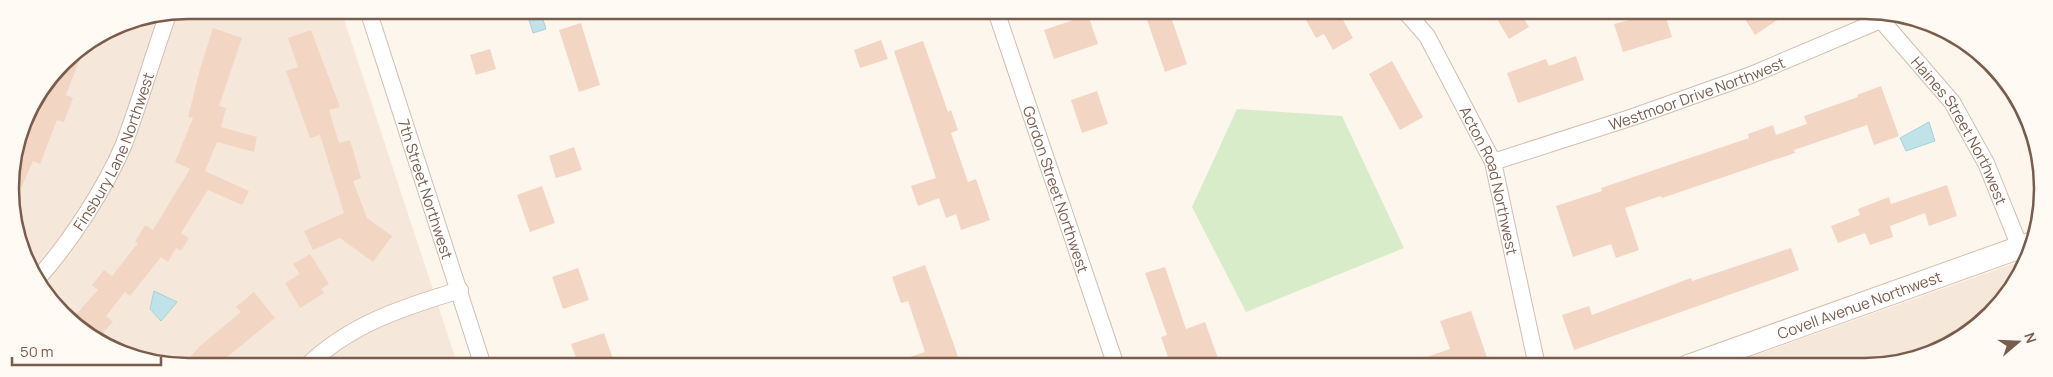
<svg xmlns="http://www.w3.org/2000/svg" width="2053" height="377" font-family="Manrope,sans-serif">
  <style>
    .residential { fill: #f5e8da }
    .green { fill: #d8ecc9 }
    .water { fill: #bfe3e8; stroke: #a5d3da }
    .building { fill: #f3d5c3 }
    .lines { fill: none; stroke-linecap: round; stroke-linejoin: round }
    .street-casing { stroke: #d1beb0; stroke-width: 18 }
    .secondary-casing { stroke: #d6c0b0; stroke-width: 24 }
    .street { stroke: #fff; stroke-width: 16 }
    .secondary { stroke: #fff; stroke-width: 22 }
    .labels { text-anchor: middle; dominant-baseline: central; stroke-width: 5; stroke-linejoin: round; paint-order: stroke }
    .street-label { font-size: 15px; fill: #7a5c4d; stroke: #fffaf3 }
    .rim { fill: none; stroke: #7a5c4d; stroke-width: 2.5 }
  </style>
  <rect width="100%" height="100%" fill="#fdf6ec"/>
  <path class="residential" d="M189 10H341L458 366H165L100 343 54 306 19 246 10 177 24 120 62 62 120 23Z
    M2027 259 2024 268 1991 315 1933 353 1876 367 1725 366Z"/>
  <path class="green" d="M1237 109 1342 116 1404 248 1246 312 1192 207Z"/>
  <path class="water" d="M526 10H540L546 29 533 33Z
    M1929 122 1935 141 1906 151 1900 138Z
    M154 291 177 302 161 321 150 309Z"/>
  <path class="building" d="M1144 11H1169L1187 64 1165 72Z
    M1301 11H1338L1353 38 1333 50 1324 34 1316 38Z
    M1492 11H1519L1529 27 1509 39Z
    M1626 11H1643L1644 15 1664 11 1672 37 1623 52 1614 24 1629 20Z
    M1740 11H1791L1755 35Z
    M1088 15 1098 44 1054 59 1044 30Z
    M581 23 600 85 579 92 559 30Z
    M213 28 242 38 219 106 226 108 221 127 257 137 254 152 217 142 205 171 249 191 242 205 208 190 181 233 189 238 181 251 176 248 168 262 161 257 130 296 125 292 106 316 113 322 96 340 71 320 98 290 92 285 104 270 112 276 138 243 135 242 145 225 153 230 190 169 175 162 193 118 188 117 200 69Z
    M311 30 340 107 329 110 339 143 350 140 361 178 353 181 367 218 392 236 373 262 340 238 313 250 304 231 344 213 320 135 310 138 286 71 298 67 288 38Z
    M881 40 888 59 860 68 854 50Z
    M923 41 948 112 951 110 958 130 951 133 968 182 976 179 990 220 961 230 956 214 946 218 939 198 918 206 911 186 936 178 894 51Z
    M84 48 66 95 73 98 64 122 57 120 40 164 33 161 14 205 10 177 22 126 29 129 43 91 62 62Z
    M490 49 496 69 476 75 470 55Z
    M1576 56 1584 80 1518 103 1507 73 1546 59 1549 66Z
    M1392 61 1423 117 1400 130 1369 74Z
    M1881 86 1899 136 1874 145 1867 125 1794 150 1795 153 1759 165 1662 198 1661 196 1625 208 1639 250 1616 258 1611 244 1573 257 1556 206 1602 191 1601 188 1749 138 1748 134 1773 125 1776 135 1807 124 1804 116 1858 97 1857 95Z
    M1097 91 1108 124 1082 133 1071 100Z
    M574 147 582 170 556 178 549 156Z
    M1947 185 1957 216 1929 226 1925 213 1890 226 1893 237 1870 245 1865 233 1838 243 1831 226 1860 215 1858 209 1889 197 1891 204Z
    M542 186 555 223 530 232 517 195Z
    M1791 248 1799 270 1574 350 1562 315 1589 306 1592 315 1691 278 1692 281Z
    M310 254 329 284 321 289 324 293 300 308 285 283 300 274 293 264Z
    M925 265 953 342 961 366H891V363L925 352 908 301 901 303 892 277Z
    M1165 267 1186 329 1205 322 1218 358 1195 366H1171L1161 337 1167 335 1145 273Z
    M578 268 589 300 563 309 552 277Z
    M254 292 275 318 216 366H182L200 346 241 312 236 307Z
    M1471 311 1490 366H1407L1406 364 1450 349 1440 321Z
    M604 333 614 362 603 366H579L571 344Z"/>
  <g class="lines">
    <g class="street-casing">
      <g id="street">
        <path id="s1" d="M368 10 483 366"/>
        <path id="s2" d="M996 11 1116 366"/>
        <path id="s3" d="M1405 11 1427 36 1493 162 1537 366"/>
        <path id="s4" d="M1875 13 1952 102 1986 163 2026 262"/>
        <path id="s5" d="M1493 162 1633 117 1751 75 1895 14"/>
        <path id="s6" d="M38 278C69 244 106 187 124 144 140 101 153 57 168 14"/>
        <path d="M307 366C350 324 404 307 460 290"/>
      </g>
    </g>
    <g class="secondary-casing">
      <g id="secondary">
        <path id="s7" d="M1688 366 2032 243"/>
      </g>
    </g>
    <use href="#street" class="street"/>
    <use href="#secondary" class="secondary"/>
  </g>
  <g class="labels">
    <g class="street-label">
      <text stroke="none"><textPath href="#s5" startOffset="215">Westmoor Drive Northwest</textPath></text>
      <text stroke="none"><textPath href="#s4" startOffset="146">Haines Street Northwest</textPath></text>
      <text stroke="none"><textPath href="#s6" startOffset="149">Finsbury Lane Northwest</textPath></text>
      <text stroke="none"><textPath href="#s3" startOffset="192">Acton Road Northwest</textPath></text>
      <text stroke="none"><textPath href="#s1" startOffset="188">7th Street Northwest</textPath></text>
      <text stroke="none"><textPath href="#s2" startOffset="188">Gordon Street Northwest</textPath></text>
      <text stroke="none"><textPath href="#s7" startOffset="182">Covell Avenue Northwest</textPath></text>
    </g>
  </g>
  <path d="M0 0H2053V377H0ZM188 19H1865A169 169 0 0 1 2034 188V189A169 169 0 0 1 1865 358H188A169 169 0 0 1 19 189V188A169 169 0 0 1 188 19Z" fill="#fffaf3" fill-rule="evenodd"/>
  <path class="rim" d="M188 19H1865A169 169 0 0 1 2034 188V189A169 169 0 0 1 1865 358H188A169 169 0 0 1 19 189V188A169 169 0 0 1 188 19Z"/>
  <g transform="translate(2018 342) rotate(71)" stroke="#fffaf3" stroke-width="4" paint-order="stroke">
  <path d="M0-4L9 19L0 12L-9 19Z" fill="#7a5c4d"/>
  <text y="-8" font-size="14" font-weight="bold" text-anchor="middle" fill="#7a5c4d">N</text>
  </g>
  <path d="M12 357v8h149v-8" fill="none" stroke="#7a5c4d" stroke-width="2.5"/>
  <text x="20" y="357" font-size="15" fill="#7a5c4d" stroke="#fffaf3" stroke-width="4" paint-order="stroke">50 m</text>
</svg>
